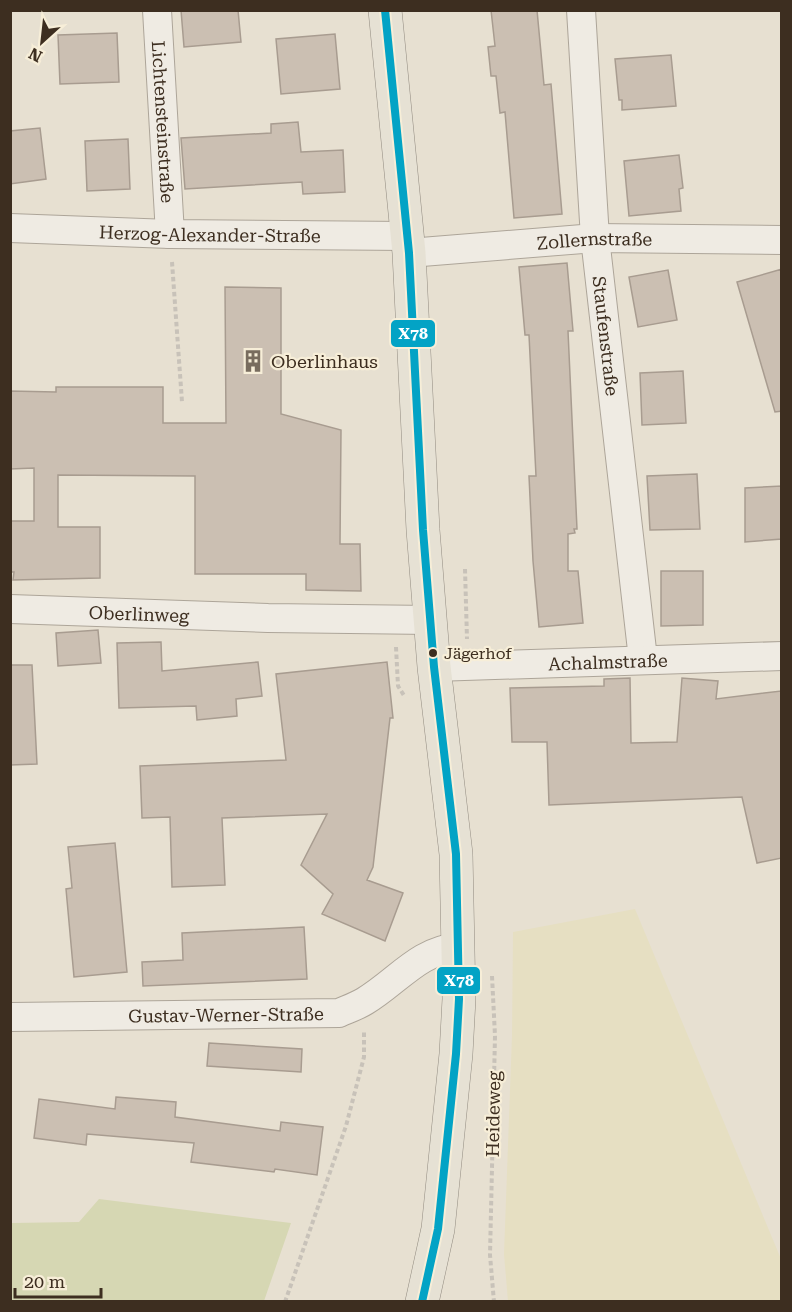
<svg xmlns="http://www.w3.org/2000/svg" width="792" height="1312" font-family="'Roboto Serif',serif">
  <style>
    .farmland { fill: #e6dfc2 }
    .green { fill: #d6d7b3 }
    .building { fill: #cbbfb2; stroke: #a89c90; stroke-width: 1.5 }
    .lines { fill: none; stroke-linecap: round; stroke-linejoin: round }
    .minor-casing { stroke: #ada599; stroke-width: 30 }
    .major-casing { stroke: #928b80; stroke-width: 34 }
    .path { stroke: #c8c2b9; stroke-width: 4; stroke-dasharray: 4.5 3; stroke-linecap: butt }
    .minor { stroke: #efebe3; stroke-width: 28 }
    .major { stroke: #e6e1d4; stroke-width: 33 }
    .bus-1-casing { stroke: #f7eed8; stroke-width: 12 }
    .bus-1 { stroke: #03a3c5; stroke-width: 8 }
    .bus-dot { fill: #3d2e20; stroke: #f7eed8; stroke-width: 2 }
    .labels { text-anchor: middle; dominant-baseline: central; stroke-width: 4.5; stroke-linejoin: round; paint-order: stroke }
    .bus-label { font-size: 16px; fill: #3d2e20; stroke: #f7eed8; text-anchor: start }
    .street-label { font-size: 18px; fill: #3d2e20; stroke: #f7eed8 }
    .poi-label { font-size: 18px; fill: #3d2e20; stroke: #f7eed8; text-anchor: start }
    .line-badge { stroke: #f7eed8; stroke-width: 2 }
    .badge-label { font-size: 16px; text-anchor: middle; font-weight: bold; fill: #fff }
  </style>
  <rect width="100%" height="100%" fill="#e7e0d1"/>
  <path class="farmland" d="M635 909 781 1259V1301H508L504 1254 512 1036 513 932Z"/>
  <path class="green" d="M99 1199 291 1223 264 1301H11V1223L79 1222Z"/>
  <path class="building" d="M181 10H238L241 42 184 47Z
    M491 10H537L544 85 551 84 562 214 514 218 505 112 500 113 496 76H491L488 47 495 46Z
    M117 33 119 82 60 84 58 35Z
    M335 34 340 89 281 94 276 39Z
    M671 55 676 106 622 110V100H619L615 59Z
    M298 122 301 152 343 150 345 192 303 194 302 182 185 189 181 138 271 133V124Z
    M40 128 46 179 10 184V131Z
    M128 139 130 189 87 191 85 141Z
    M679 155 683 188 679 189 681 211 629 216 624 161Z
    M567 263 573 331H568L577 529H574L575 533 568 534V571H578L583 623 539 627 533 561 529 476H536L529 335H525L519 267Z
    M782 269V411L775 412 737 282Z
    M668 270 677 320 638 327 629 277Z
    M225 287 281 288V414L341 430 340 544H360L361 591 306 590V574H195V476L58 475V527H100V578L13 580 14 572H10V521H34V468L10 469V391L56 392V387H163V423H226Z
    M683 371 686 423 642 425 640 373Z
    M697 474 700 529 650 530 647 476Z
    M782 486V539L745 542V488Z
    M661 571H703V625L661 626Z
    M98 630 101 663 58 666 56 633Z
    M161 642 162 671 258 662 262 696 236 699 237 716 197 720 196 706 119 708 117 643Z
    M387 662 393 718H390L373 867 367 880 403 893 385 941 322 914 333 894 301 865 327 814 222 818 225 885 172 887 170 817 142 818 140 766 286 760 276 674Z
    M10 665H32L37 764 10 765Z
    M630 678 631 743 677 742 682 678 718 681 716 699 781 691 782 858 757 863 742 797 549 805 547 742H512L510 688 604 686V679Z
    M115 843 127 972 74 977 66 889 72 888 68 847Z
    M304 927 307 979 143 986 142 962 183 960 182 933Z
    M209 1043 302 1049 301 1072 207 1066Z
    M116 1097 176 1102 175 1117 280 1131 281 1122 323 1127 317 1175 275 1169 274 1172 191 1162 194 1143 87 1134 86 1145 34 1138 39 1099 115 1109Z"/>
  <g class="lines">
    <g class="minor-casing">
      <g id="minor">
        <path id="s1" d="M157 10 170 234"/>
        <path id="s2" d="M581 10 595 238 643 659"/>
        <path id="s3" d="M10 228 170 234 407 236"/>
        <path id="s4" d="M409 253 595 238 782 240"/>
        <path id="s5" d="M10 609 268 618 431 620"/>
        <path id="s6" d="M434 667 782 656"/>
        <path id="s7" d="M10 1017 339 1013C348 1009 357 1006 365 1001 398 981 418 951 458 947"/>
      </g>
    </g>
    <g class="major-casing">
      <path id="major" d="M385 10 409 253 423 530 434 667 456 854 459 999 456 1054 438 1229 422 1302"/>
    </g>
    <path class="path" d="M172 262 182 402
      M465 569 467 639
      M396 647 398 686 405 697
      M492 976 495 1036 490 1255 494 1302
      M285 1302 346 1126 364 1057V1032"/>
    <use href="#minor" class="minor"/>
    <use href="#major" class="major"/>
    <g class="bus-1-casing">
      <path id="bus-1" d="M385 10 409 253 423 530 434 667 456 854 459 999 456 1054 438 1229 422 1302"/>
    </g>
    <use href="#bus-1" class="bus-1"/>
  </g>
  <defs>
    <g id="building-bare" transform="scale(1.8)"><path d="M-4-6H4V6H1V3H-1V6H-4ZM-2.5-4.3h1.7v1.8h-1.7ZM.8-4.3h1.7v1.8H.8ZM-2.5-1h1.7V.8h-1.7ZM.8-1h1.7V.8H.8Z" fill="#786c5e" stroke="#f7eed8" stroke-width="2.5" paint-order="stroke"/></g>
  </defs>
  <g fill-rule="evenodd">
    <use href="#building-bare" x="253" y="361"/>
  </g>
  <circle class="bus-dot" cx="433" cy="653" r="5"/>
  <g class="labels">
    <g class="bus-label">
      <text x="444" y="653">Jägerhof</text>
    </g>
    <g class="street-label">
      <text stroke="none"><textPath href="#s1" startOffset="112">Lichtensteinstraße</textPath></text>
      <text stroke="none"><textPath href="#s3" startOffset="200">Herzog-Alexander-Straße</textPath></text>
      <text stroke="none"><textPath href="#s4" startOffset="186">Zollernstraße</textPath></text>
      <text stroke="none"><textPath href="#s2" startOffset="327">Staufenstraße</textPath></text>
      <text stroke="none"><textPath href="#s5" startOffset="129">Oberlinweg</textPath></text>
      <text stroke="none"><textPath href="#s6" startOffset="174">Achalmstraße</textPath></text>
      <text stroke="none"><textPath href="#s7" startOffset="216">Gustav-Werner-Straße</textPath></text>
      <text transform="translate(493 1114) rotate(-89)">Heideweg</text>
    </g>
    <g class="poi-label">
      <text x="271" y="361">Oberlinhaus</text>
    </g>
  </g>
  <g class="line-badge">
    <rect x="390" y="319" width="46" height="29" rx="6" fill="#03a3c5"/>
    <rect x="436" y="966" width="45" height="29" rx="6" fill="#03a3c5"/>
  </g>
  <g class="badge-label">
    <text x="413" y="339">X78</text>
    <text x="459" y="986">X78</text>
  </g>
  <rect width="792" height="1312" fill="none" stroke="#3d2e20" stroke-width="24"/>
  <g transform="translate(42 42) rotate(207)" stroke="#f7eed8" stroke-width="4.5" paint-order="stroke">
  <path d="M0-4.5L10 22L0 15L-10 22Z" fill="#3d2e20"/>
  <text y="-9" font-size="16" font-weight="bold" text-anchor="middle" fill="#3d2e20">N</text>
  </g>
  <path d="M15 1288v9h86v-9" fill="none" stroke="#3d2e20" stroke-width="3"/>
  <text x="24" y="1288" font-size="18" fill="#3d2e20" stroke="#f7eed8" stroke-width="4.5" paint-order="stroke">20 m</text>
</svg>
